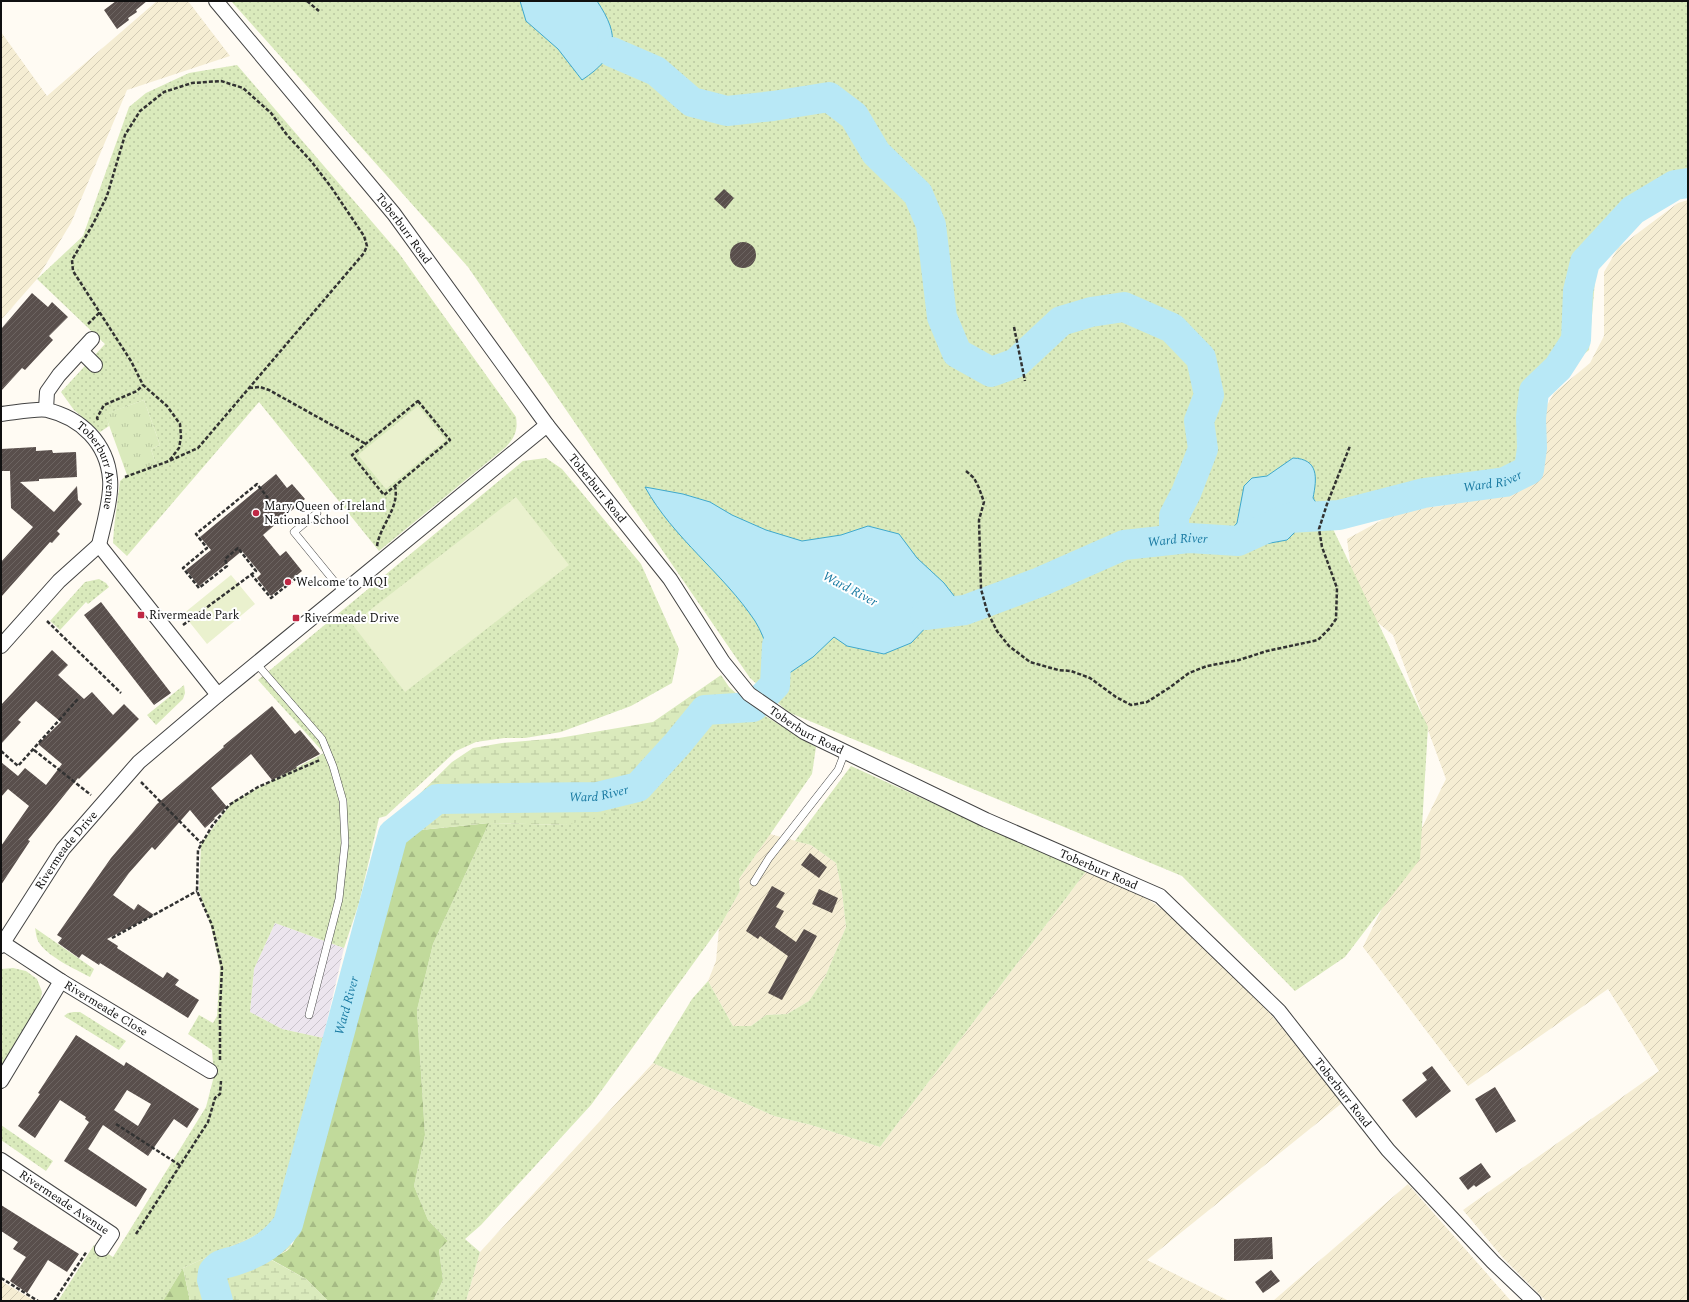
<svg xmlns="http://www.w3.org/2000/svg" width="1689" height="1302" font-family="Spectral,serif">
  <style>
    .industrial { fill: url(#industrial-furrows) }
    .farmland { fill: url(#farmland-furrows) }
    .grass { fill: url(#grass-dots) }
    .forest { fill: url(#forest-firs) }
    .wetland { fill: url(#wetland-marsh) }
    .park { fill: url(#park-tufts) }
    .pitch { fill: #eaf1ce }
    .water { fill: #b8e8f6; stroke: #3fa8cc }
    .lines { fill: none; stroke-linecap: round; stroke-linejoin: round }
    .river { stroke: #b8e8f6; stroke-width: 30 }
    .building { fill: url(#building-hatch); fill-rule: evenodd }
    .lane-casing { stroke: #434343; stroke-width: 8 }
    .street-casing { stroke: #434343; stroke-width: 16 }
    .path { stroke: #323232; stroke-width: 2.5; stroke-dasharray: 4 2; stroke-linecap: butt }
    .lane { stroke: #fff; stroke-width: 7 }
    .street { stroke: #fff; stroke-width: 14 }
    .poi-dot { fill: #c02845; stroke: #fff; stroke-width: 1.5 }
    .labels { text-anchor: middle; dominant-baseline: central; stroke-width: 4; stroke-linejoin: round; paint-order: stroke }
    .street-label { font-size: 12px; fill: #101010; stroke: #fff }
    .poi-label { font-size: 12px; fill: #101010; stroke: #fff; text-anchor: start }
    .water-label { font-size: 13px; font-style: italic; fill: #197aa2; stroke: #fff }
  </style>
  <defs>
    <pattern id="industrial-furrows" width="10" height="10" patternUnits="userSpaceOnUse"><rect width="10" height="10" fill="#ece5ee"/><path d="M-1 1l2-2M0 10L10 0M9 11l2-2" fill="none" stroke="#c9c3cb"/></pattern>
    <pattern id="farmland-furrows" width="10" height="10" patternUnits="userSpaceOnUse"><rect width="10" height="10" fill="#f5edd3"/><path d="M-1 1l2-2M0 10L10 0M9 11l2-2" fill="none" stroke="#d1cab4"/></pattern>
    <pattern id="grass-dots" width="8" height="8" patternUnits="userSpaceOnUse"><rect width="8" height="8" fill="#daeabc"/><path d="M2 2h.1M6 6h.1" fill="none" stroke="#bac8a1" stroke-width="1.8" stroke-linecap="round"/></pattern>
    <pattern id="forest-firs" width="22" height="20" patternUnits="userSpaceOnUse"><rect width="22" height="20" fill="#c1da9b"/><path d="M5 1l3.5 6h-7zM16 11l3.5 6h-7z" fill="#a5ba84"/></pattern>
    <pattern id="wetland-marsh" width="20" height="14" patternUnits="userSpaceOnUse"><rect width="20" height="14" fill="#daeabc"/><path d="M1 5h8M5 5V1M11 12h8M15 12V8" fill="none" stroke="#bac8a1"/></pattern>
    <pattern id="park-tufts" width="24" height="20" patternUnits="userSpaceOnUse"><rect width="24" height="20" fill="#daeabc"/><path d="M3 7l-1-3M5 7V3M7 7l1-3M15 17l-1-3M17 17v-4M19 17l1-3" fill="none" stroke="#bac8a1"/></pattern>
    <pattern id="building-hatch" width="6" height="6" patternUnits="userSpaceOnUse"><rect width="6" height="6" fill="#594f4c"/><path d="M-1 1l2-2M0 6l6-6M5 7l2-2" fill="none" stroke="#6c6461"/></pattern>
  </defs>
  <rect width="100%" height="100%" fill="#fffbf3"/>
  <path class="industrial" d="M275 923 344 948 323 1038 282 1029 250 1012 254 969Z"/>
  <path class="farmland" d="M157 1H188L230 56 127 90 71 223 37 279 1 320V32L47 96Z
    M1688 200V1301H1546L1503 1258 1463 1210 1659 1071 1608 989 1468 1086 1363 947 1446 779 1393 635 1366 613 1352 578 1347 539 1402 509 1441 506 1528 484 1544 469 1546 407 1554 393 1590 363 1604 336V272L1618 248 1678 203Z
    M770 834 811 845 836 863 842 892 846 927 825 977 809 1001 787 1014 766 1015 751 1026H733L708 981 716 961 719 928 740 891 739 879Z
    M1087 870 1130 887 1168 913 1252 993 1279 1024 1342 1103 1147 1260 1229 1301H466L480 1252 653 1063 774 1116 811 1125 880 1147Z
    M1408 1184 1511 1301H1273Z
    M1 1281 35 1301H1Z"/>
  <path class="grass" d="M231 1H1688V181L1657 189 1597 257 1589 350 1530 398 1525 462 1333 529 1428 727 1420 859 1345 957 1295 991 1182 876 788 712 750 678 468 267Z
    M237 65 398 252 516 417C518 430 515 437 506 447L379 551 259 402 127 556 113 543 114 528 120 481 127 475 156 465 151 449 160 445 144 400 106 414 109 426 100 432 74 410 61 392 105 344 37 279 83 236 129 107 146 93 189 73Z
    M546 458 562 469 641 564 679 649 672 683 631 706 561 732 525 738H504L476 742 456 751 386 816 379 818 359 903 344 948 275 923 254 969 250 1012 282 1029 323 1038 274 1227 183 1268 163 1301H58L94 1245 113 1257 206 1107 214 1076 212 1050 188 1034 199 1015 213 1023 217 1016 220 967 212 930 199 891 201 844 232 802 324 753 258 680 523 461Z
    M99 579 106 583 109 587 88 604 86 602 60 630 50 621 85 582Z
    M184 685 185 693 183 699 156 725 147 715Z
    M754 709 816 747 812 774 739 879 740 891 719 928 591 1105 481 1225 465 1239 480 1252 466 1301H433L443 1280 439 1250 448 1241 428 1220 414 1186 425 1135 417 1010 433 944 489 823 566 825 708 713Z
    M851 766 970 820 1087 870 880 1147 811 1125 774 1116 653 1063 692 999 708 981 733 1026H751L766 1015 787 1014 809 1001 825 977 846 927 842 892 836 863 811 845 795 841Z
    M35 928 94 969 90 977C75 969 46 956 38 941 36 937 36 932 35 928Z
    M13 968 26 971 37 979 42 992 39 1007 1 1067V969Z
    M74 1012H80L126 1041 119 1050 64 1016 68 1013Z
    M1 1125 53 1161 46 1171 1 1140Z"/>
  <path class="forest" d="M489 823 433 944 417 1010 425 1135 414 1186 428 1220 448 1241 439 1250 443 1280 433 1301H328L306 1279 267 1257C276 1255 287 1254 292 1245 300 1233 300 1204 302 1189L395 842 401 832Z
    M183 1268 190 1301H163Z"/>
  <path class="wetland" d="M721 675 729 687 754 709 708 713 697 723 628 809 566 825 489 823 401 832 393 820 452 762 473 748 502 743 559 738 653 722Z
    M274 1227 292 1246 281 1254 268 1258 306 1279 328 1301H190L183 1268Z"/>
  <path class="park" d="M144 400 160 445 151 449 156 465 127 475 105 414Z"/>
  <path class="pitch" d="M418 406 446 440 386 489 358 455Z
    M516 497 569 565 405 692 352 624Z
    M231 575 255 604 207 644 183 614Z"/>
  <path class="water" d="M520 1H597C621 37 618 56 582 80L558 49 526 21Z
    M1293 458C1319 459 1317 478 1313 498L1319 507 1323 508 1319 523H1304L1287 540 1265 544 1244 551 1237 549 1215 548V530L1230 531 1237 523 1244 486 1252 478 1267 476Z
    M645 487 683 494 710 502 732 515 766 530 802 541 841 535 868 526 899 534 917 558 944 583 965 610 932 621 911 643 884 654 847 646 834 637 813 657 791 672 775 685C771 663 767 640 755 621 723 573 673 538 645 487Z"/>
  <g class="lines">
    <g class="river">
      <path d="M612 52 656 71 692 102 727 111 773 106 829 97 854 116 876 153 918 194 931 225 942 317 957 353 991 372 1016 363 1061 321 1091 312 1124 307 1172 328 1201 358 1209 395 1199 421 1203 449 1186 493 1174 516V539"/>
      <path id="s1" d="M925 615 965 610 1040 582 1124 545 1189 538 1238 541 1289 518 1339 515 1424 493 1505 482 1529 470 1532 448 1531 418 1534 391 1558 368 1576 340 1578 291 1585 262 1633 210 1675 185 1688 183"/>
      <path id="s2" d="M218 1301 212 1280 213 1272C221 1262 226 1264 237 1260 260 1252 274 1243 288 1224L393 834 437 799 597 797 638 787 678 743 705 710 753 707 775 685 777 645"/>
    </g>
  </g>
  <path class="building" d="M116 1H147L136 10 137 12 128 18 129 20 117 29 104 10Z
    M724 189 734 198 725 209 714 199Z
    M730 255a13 13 0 1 1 26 0a13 13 0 1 1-26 0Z
    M32 293 48 307 52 302 68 317 49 336 53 340 25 370 22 368 1 391V329Z
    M36 447V451L52 450 53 453 76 452 77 477 39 479V481L20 482 54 512 77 486 78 500 82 504 57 531 60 534 52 543 50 542 1 597V562L33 527 11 508 10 471H1V449Z
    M276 474 287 488 292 484 305 499 263 535 280 556 286 551 302 571 271 596 257 578 261 574 242 551 199 586 186 570 211 550 200 537Z
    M101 602 171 693 154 705 84 615Z
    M52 650 68 665 58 675 84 699 92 692 113 715 124 704 139 719 79 779 78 778 28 840 30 841 1 885V846L29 806 8 789 1 797V762L18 776 25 768 46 785 62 764 38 744 61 722 36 701 18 720 21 722 1 744V705Z
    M272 706 295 734 300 730 320 754 299 765 296 767 297 768 272 780 251 754 211 788 227 807 214 818 215 819 205 828 190 810 155 850 152 847 129 873 113 895 134 910 138 904 154 915 107 939 118 946 117 948 163 978 167 972 179 980 175 985 199 1000 188 1018 100 963 99 965 82 954 79 958 58 943 62 938 57 935 111 858 157 804 224 747 223 746Z
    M810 853 827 867 819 878 801 865Z
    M772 886 785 893 776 907 784 911 775 927 796 942 804 929 817 936 782 1000 768 993 788 956 760 936 758 939 746 931Z
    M819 889 838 898 832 913 812 904Z
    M76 1035 124 1066 126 1062 199 1109 187 1128 174 1119 148 1156 103 1125 88 1149 147 1189 136 1207 64 1161 89 1122 85 1119 86 1117 60 1100 35 1138 18 1126 40 1094 38 1093ZM127 1090 151 1104 138 1126 114 1110Z
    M1432 1066 1451 1091 1416 1118 1402 1100 1427 1080 1422 1073Z
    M1495 1087 1516 1121 1496 1133 1475 1099Z
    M1481 1163 1491 1177 1476 1187 1474 1185 1468 1190 1459 1178Z
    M1 1205 79 1254 67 1272 48 1260 27 1293 10 1281 26 1257 13 1249 18 1242 1 1231Z
    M1272 1237 1273 1259 1234 1261V1239Z
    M1271 1270 1280 1281 1263 1293 1255 1282Z"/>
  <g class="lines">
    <g class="lane-casing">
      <path id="lane" d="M317 513 294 532 343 592
        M256 663 322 739 333 766 343 801 345 843 339 899 309 1015
        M754 882 769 858 838 770 845 752"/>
    </g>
    <g class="street-casing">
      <g id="street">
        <path id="s3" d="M216 1 394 214 547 425 670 579 723 662 749 694 804 732 986 820 1160 896 1279 1011 1388 1150 1493 1262 1534 1301"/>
        <path d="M81 351 95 365"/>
        <path d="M46 409 47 392 59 375 92 339"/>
        <path id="s4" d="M1 414C12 413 38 408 47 410 81 418 107 443 110 479 112 497 103 527 99 545"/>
        <path d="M1 646 59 581 99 545 218 695"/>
        <path id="s5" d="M3 943 61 981 210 1071"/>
        <path id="s6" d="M1 946 63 849 139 762 218 695 547 425"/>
        <path d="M1 1081 61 981"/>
        <path id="s7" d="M1 1160 112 1234 102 1249"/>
      </g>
    </g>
    <path class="path" d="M307 1 319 11
      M88 324 100 312
      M1014 327 1025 381
      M249 388 260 387 269 390 366 444
      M418 401 450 440 384 495 352 455Z
      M98 420 97 418 104 405 137 391 143 385
      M966 471 974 478 979 488 984 502 979 520 981 589 987 611 997 631 1009 646 1030 662 1058 670 1071 671 1090 678 1116 697 1131 705 1147 702 1169 688 1189 673 1207 666 1239 660 1267 651 1318 640 1329 629 1336 619 1337 588 1322 547 1319 529 1327 504 1350 446
      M125 477 169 461 198 448 364 253 367 246 364 236 331 187 311 161 287 135 271 113 243 88 221 81 192 83 164 92 140 111 125 135 107 196 93 224 72 260 73 271 131 361 143 385 167 406 180 424 181 437 179 448 169 461
      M377 546C380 525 400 508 395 486
      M251 574 271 598 299 576
      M47 621 121 693
      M183 625 256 571 238 548 225 559 227 566 199 588 183 568 207 548 196 534 257 484 268 498
      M34 750 91 795
      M1 751 18 766 78 699
      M141 782 201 843
      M112 938 197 891
      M220 1060V1009L222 968 212 925 197 891 198 850 212 826 229 805 258 787 320 760
      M116 1124 181 1166
      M136 1234 208 1122 215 1098 220 1094 221 1081
      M1 1278 38 1301
      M54 1301 87 1251"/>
    <use href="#lane" class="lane"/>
    <use href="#street" class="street"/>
  </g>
  <g class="poi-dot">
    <circle cx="256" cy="513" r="4"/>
    <circle cx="288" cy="582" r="4"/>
    <rect x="137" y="611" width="8" height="8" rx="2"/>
    <rect x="292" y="614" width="8" height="8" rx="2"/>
  </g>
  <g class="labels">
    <g class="street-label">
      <text stroke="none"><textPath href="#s3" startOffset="295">Toberburr Road</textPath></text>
      <text stroke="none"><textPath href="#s4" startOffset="129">Toberburr Avenue</textPath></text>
      <text stroke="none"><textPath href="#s3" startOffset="619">Toberburr Road</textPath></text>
      <text stroke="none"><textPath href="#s3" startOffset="943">Toberburr Road</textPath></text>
      <text stroke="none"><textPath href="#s6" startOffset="116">Rivermeade Drive</textPath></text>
      <text stroke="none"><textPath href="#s3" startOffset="1267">Toberburr Road</textPath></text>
      <text stroke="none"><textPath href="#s5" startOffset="122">Rivermeade Close</textPath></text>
      <text stroke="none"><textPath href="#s3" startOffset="1603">Toberburr Road</textPath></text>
      <text stroke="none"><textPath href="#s7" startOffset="76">Rivermeade Avenue</textPath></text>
    </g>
    <g class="poi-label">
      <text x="264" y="506">Mary Queen of Ireland<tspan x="264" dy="14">National School</tspan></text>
      <text x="296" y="582">Welcome to MQI</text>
      <text x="149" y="615">Rivermeade Park</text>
      <text x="304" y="618">Rivermeade Drive</text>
    </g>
    <g class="water-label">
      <text stroke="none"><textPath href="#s1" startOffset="590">Ward River</textPath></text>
      <text stroke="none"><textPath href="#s1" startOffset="266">Ward River</textPath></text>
      <text transform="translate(850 589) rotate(28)">Ward River</text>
      <text stroke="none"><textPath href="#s2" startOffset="743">Ward River</textPath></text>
      <text stroke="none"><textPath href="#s2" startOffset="347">Ward River</textPath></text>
    </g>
  </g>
  <rect width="1689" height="1302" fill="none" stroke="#101010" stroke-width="4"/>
</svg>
